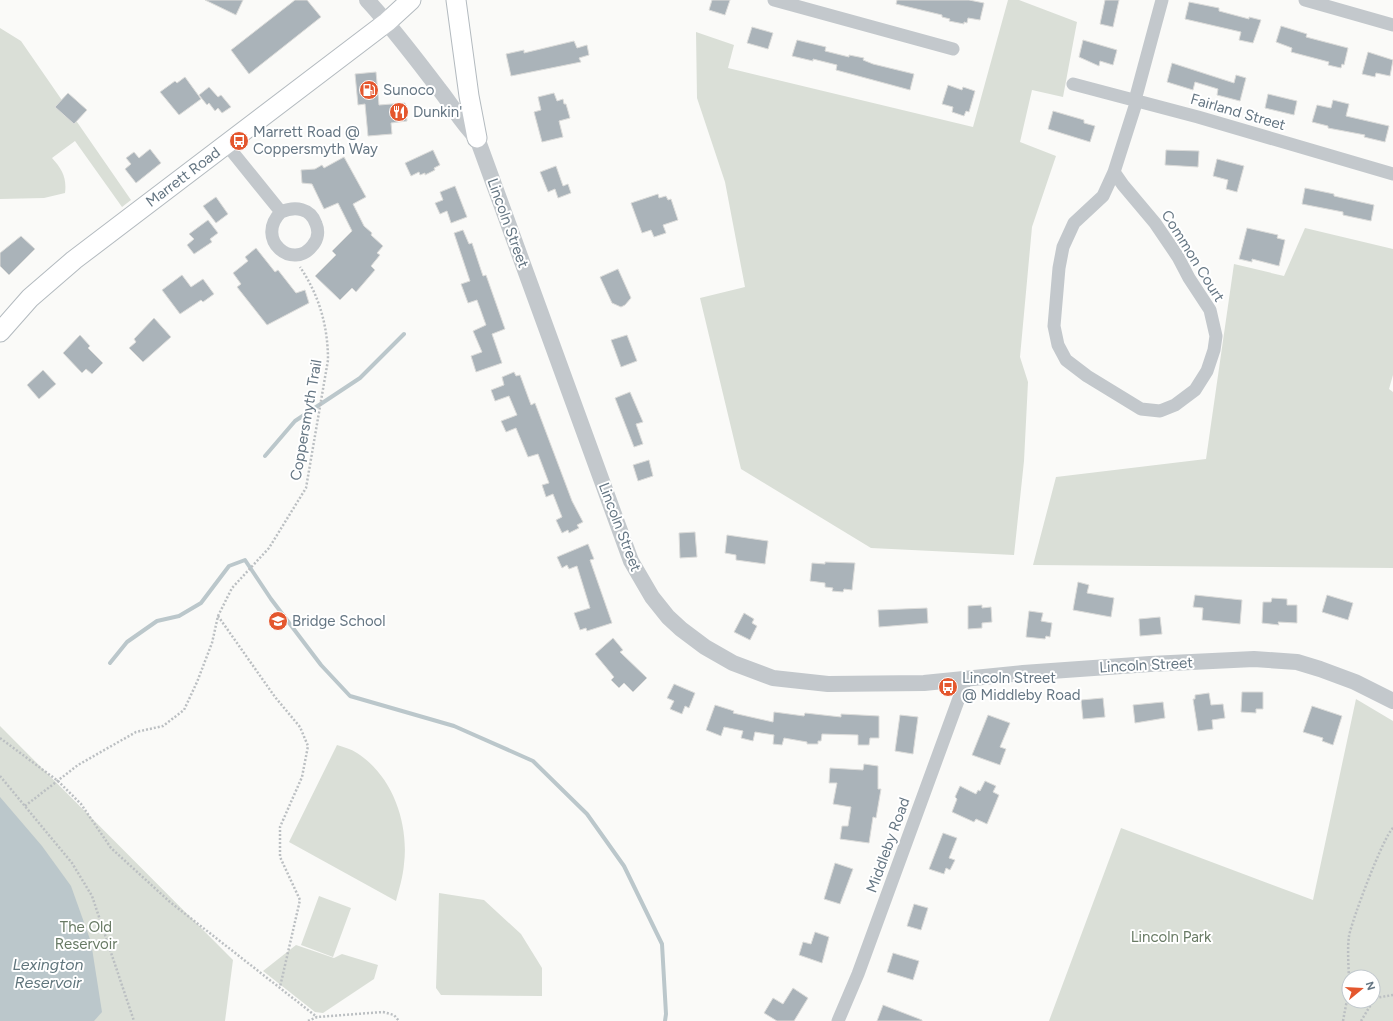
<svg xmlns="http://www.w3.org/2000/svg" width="1393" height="1021" font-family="Figtree,sans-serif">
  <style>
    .green { fill: #dadfd7; fill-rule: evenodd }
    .water { fill: #bbc7cb }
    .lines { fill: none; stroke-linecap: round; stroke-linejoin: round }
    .stream { stroke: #bbc7cb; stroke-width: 4 }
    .building { fill: #aab3b9; stroke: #dcdcda }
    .secondary-casing { stroke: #b3babf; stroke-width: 21 }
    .path { stroke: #bbbfc2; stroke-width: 2.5; stroke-dasharray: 2 2; stroke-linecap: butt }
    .minor { stroke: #c3c8cc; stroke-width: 13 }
    .tertiary { stroke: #c3c8cc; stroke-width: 16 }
    .secondary { stroke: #fff; stroke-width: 19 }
    .labels { text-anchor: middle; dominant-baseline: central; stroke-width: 4; stroke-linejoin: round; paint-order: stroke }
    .poi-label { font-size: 15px; fill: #657683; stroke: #fff; text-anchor: start }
    .street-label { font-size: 15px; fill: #657683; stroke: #fff }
    .park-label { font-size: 15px; fill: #687a64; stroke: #fff }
    .water-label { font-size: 16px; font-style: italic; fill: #60757c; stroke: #fff }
  </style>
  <rect width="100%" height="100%" fill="#fafaf8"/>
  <path class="green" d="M1008 0H1019L1077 22 1063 97 1032 90 1020 142 1056 156 1032 227 1020 357 1028 382 1024 461 1014 555 871 548 741 469 700 298 745 287 725 182 697 98 696 32 734 45 728 68 973 127Z
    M0 28 21 41 131 200 122 207 75 141 52 158C62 169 67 178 65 193L44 198 0 199Z
    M1305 228 1393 249V375L1389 389 1393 392V568L1033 565 1056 477 1206 459 1234 264 1284 276Z
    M1356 699 1393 721V1021H1049L1121 828 1313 900ZM1349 977H1373V1001H1349Z
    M0 726 233 960 225 1021H0Z
    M337 745C343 747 351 749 357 753 393 776 409 824 404 864 403 877 399 889 396 901L289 842Z
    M439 893 484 900 521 934 542 968V996L441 995 436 988Z
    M319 896 351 908 333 957 301 945Z
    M296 945 334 958 342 954 378 965 374 979 323 1013 315 1012 263 971Z"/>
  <path class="water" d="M0 797 42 846 71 886 91 942 102 1012 94 1021H0Z"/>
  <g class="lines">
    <path class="stream" d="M265 456 295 421 360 378 404 334
      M110 663 127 642 157 621 179 616 201 603 229 566 245 560 271 599 321 665 350 696 454 726 533 761 587 814 624 866 662 944 666 1014 665 1021"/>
  </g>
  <path class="building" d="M205 0H243L236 15Z
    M295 0H307L321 17 249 74 231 50Z
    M712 0H730L725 15 709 10Z
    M897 0H969L984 3 980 20 968 18 967 23 964 22V24L949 21 950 19 942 17V15L896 4Z
    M1105 0H1119L1113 27 1100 24Z
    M1189 2 1219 8V11L1249 19V17L1261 20 1253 43 1239 40 1241 32 1185 19Z
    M1281 26 1307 34 1306 37 1348 48 1344 65 1342 64 1341 68 1328 65 1329 62 1291 52 1292 48 1276 42Z
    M752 27 773 33 768 49 747 43Z
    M797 40 826 47 825 51 849 57V55L864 58 863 60 873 64 914 74 910 90 836 70 837 65 813 59V61L792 56Z
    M1083 40 1117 50 1113 65 1100 61 1099 66 1079 57Z
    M574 41 577 48 587 45 589 55 579 58 581 62 511 76 506 54 524 50V53Z
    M1368 52 1393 60 1390 76 1376 73 1375 77 1362 74Z
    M1172 63 1234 83 1236 75 1246 78 1240 101 1217 95 1218 89 1195 82 1193 90 1167 82Z
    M376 72 379 105 405 103 407 121 391 123 392 134 368 136 365 104 358 105 355 74Z
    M185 77 201 99 179 115 160 92 175 81 177 83Z
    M948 85 962 90 963 87 975 91 969 112 966 111 964 116 952 112 953 107 942 104Z
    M209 87 218 97 221 95 231 107 222 113 218 108 215 111 209 103 207 105 199 95Z
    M68 93 87 110 74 124 55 107Z
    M554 93 557 101 563 99 564 104H566L570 118 559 121 563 137 542 142 534 112 541 110 538 97Z
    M1268 94 1297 101 1294 115 1265 108Z
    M1333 100 1349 104 1346 116 1389 126 1385 142 1364 137 1365 135 1328 128V126L1312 122 1317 105 1331 108Z
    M1053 111 1084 120V123L1095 126 1090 142 1048 129Z
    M150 149 161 163 136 183 125 169 131 164 126 158 134 152 139 158Z
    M433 150 440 165 434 168 435 170 425 175V173L420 175 419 172 411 176 405 163Z
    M1166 150 1199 151 1198 167 1165 165Z
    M344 157 366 197 353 204 364 226 372 233 371 235 383 246 377 253 380 255 371 266 375 270 356 292 352 288 340 300 315 276 336 255 332 251 352 231 338 203 324 209 312 184 302 183 301 170 315 169 322 165 324 168Z
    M1217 159 1244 166 1237 192 1226 189 1228 180 1213 176Z
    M556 166 563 186 568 184 571 193 558 198 555 189 548 192 540 172Z
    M455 186 467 217 451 223 447 211 440 214 435 203 443 200 440 192Z
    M1305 188 1334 194V196L1374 205 1371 221 1343 215V212L1302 204Z
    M658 194 659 198 666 196 668 200 671 199 678 220 663 225 666 233 654 237 651 230 642 233 631 203Z
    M216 197 228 214 216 223 203 206Z
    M208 220 218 233 210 239 212 242 194 254 187 245 194 239 189 234Z
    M1247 228 1278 235 1277 238 1285 240 1279 266 1252 259V262L1239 259Z
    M463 230 469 244 472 243 483 276 486 275 505 329 492 334 502 363 476 372 471 356 482 352 473 331 486 325 477 300 468 303 461 284 470 281 454 233Z
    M21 236 35 249 9 275 0 266V253Z
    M256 248 275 272 278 270 296 293 305 290 309 303 267 325 237 287 241 284 233 273 248 261 245 257Z
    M618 269 631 298 625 305 621 307 612 303 600 277Z
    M182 275 191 287 203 279 214 294 203 302 201 300 180 314 162 290Z
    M154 318 171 337 143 362 129 348 136 342 134 339Z
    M80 335 90 346 88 348 103 363 92 374 86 369 82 373 63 353Z
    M627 335 637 361 621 367 611 340Z
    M43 370 56 384 39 399 27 385Z
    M514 372 516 376 520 375 531 405 535 403 572 501 583 522 577 525 579 528 569 533 568 530 562 533 556 520 562 517 553 494 546 497 542 485 549 483 538 454 528 457 516 428 506 432 501 421 517 415 509 396 495 401 491 390 504 385 502 377Z
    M630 392 643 422 636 424 643 444 634 447 615 398Z
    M649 460 653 476 638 481 633 465Z
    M695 532 697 557 680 558 679 533Z
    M727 535 768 541 765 564 736 560V555L725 553Z
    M588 544 594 559 590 560 612 623 587 631 586 628 580 630 574 613 590 608 577 566 569 569 567 565 562 568 557 557Z
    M825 562 855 563 852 590 844 589 843 592 832 591 833 588 825 587V583L810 581 812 563 825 564Z
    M1078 582 1089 585 1087 593 1114 598 1111 617 1073 610Z
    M1195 595 1242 600 1240 624 1202 620 1203 608 1193 607Z
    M1327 595 1353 603 1348 620 1322 612Z
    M1272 598 1287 599V605H1297V623L1278 622 1279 625 1262 623 1263 602H1271Z
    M982 605V608L991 607 992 622 982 623V628L968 629V606Z
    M927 608 928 623 879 627 878 610Z
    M1029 611 1043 613 1041 621 1052 623 1050 637 1046 636 1045 639 1026 637Z
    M744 613 754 619 752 623 757 626 750 640 734 632Z
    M1160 617 1162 634 1140 636 1139 619Z
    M613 638 623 650 620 652 647 678 633 692 624 683 619 688 611 680 614 677 595 654Z
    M674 684 695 693 689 708 685 706 682 714 670 709 674 701 667 698Z
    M1242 692H1263V709H1256V713L1241 712Z
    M1209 693 1211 705 1223 704 1225 718 1212 720 1213 729 1198 731 1193 699H1195V695Z
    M1103 698 1105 717 1083 719 1081 700Z
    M1163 702 1165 718 1135 723 1133 705Z
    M715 705 734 711 733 713 773 722 774 712 804 716 805 713 841 717V714L879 716V738H870L869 745H858V735L822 734 821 741H818V744H807V742L784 738 782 745 773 744 774 735 755 732 753 741 741 738 743 731 724 727 721 736 706 730Z
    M1312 706 1342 716 1333 745 1322 741 1323 738 1303 732Z
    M900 715 918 717 913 754 895 751Z
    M988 715 1010 723 1000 747 1006 749 1000 765 972 755Z
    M864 764 878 766V789H881L876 818 873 817 869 843 840 839 842 826H848L851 807 833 804 837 783H829L830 768 863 770Z
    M985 781 996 786 993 792 999 795 987 824 976 819 974 822 952 812 957 799 955 797 960 786 976 794 978 790 980 791Z
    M943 833 957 838 949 858 955 860 950 870 946 868 944 874 929 869Z
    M835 863 853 869 840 904 824 899Z
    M914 904 928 908 921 930 907 926Z
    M815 932 829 937 822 963 799 955 803 942 811 944Z
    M893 953 919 961 913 980 887 972Z
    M793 988 808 998 794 1021H777L764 1013 773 998 783 1004Z
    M883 1005 922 1020V1021H877Z"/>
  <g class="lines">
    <g class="secondary-casing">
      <path id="secondary" d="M456 0 469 96 477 138
        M0 332 30 298 74 260 387 22 411 0"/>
    </g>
    <path class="path" d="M218 616 275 697 300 727 308 746 302 777 280 827V857L300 900 280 987
      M0 738 58 781 81 804 111 848 170 902 317 1017
      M0 776 72 863 92 896 134 1021
      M25 806 78 765 136 732 163 726 184 710 197 682 212 643 218 616 232 588 269 548 306 488 328 360C328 326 319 295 300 267
      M1349 985C1349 969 1347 951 1349 936 1352 920 1383 837 1393 828
      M1373 1001 1375 998 1393 995
      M308 1021 317 1017 383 1012 394 1015 399 1021
      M1343 1021 1349 989
      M1361 1021 1373 1001"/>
    <path class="minor" d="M774 0 953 49
      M1305 0 1393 25
      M1073 84 1198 117 1393 174
      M1135 100 1162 0
      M226 144 281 212C295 206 311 208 316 224 319 231 318 239 313 245 293 272 254 239 281 212
      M1114 172 1123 185 1155 223 1178 257 1189 278 1210 310 1216 336 1214 350 1207 371 1195 390 1175 405 1160 411 1141 409 1087 376 1066 360 1058 345 1054 326 1059 268 1063 247 1074 223 1103 196 1114 172 1137 100
      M838 1021 858 974 966 679"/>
    <path class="tertiary" d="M367 0C393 28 416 59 439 89 452 105 462 124 477 138L631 561 652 597 668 617 681 629 705 647 733 663 773 678 828 684 924 683 1023 673 1150 664 1254 659 1297 662 1320 669 1355 682 1393 701"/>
    <use href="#secondary" class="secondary"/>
  </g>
  <defs>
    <g id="fuel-disc" transform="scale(1)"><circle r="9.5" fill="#e4572e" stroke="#fff"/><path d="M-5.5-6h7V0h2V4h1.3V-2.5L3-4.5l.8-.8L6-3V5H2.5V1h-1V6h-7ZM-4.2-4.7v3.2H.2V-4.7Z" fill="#fff"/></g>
    <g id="restaurant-disc" transform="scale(1)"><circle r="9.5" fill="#e4572e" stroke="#fff"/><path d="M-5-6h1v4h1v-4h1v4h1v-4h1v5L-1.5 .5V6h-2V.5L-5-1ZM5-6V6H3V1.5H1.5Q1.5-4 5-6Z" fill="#fff"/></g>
    <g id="bus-disc" transform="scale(1)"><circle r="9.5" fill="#e4572e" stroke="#fff"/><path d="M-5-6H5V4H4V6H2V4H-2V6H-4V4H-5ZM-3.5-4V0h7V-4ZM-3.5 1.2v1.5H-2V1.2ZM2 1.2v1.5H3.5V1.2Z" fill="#fff"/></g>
    <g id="school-disc" transform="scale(1)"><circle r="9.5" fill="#e4572e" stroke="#fff"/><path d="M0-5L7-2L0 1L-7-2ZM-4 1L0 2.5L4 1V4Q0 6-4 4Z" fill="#fff"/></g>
  </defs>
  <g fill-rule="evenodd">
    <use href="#fuel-disc" x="369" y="90"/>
    <use href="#restaurant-disc" x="399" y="112"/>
    <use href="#bus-disc" x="239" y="141"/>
    <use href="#school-disc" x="278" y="621"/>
    <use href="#bus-disc" x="948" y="687"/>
  </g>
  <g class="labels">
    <g class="poi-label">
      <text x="383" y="90">Sunoco</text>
      <text x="413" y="112">Dunkin'</text>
      <text x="253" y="132">Marrett Road @<tspan x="253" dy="17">Coppersmyth Way</tspan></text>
      <text x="292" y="621">Bridge School</text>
      <text x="962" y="678">Lincoln Street<tspan x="962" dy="17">@ Middleby Road</tspan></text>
    </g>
    <g class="street-label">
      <text transform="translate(1238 112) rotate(16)">Fairland Street</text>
      <text transform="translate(183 177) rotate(-37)">Marrett Road</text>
      <text transform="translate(508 223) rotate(70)">Lincoln Street</text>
      <text transform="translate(1193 256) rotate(58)">Common Court</text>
      <text transform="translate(306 420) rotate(-80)">Coppersmyth Trail</text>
      <text transform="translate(620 527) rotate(69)">Lincoln Street</text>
      <text transform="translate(1146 665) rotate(-3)">Lincoln Street</text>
      <text transform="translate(888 845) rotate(-70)">Middleby Road</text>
    </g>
    <g class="park-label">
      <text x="86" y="927">The Old<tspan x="86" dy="17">Reservoir</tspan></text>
      <text x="1171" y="937">Lincoln Park</text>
    </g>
    <g class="water-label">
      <text x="48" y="964">Lexington<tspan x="48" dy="18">Reservoir</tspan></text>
    </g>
  </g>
  <g transform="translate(1361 989) rotate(72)"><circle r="19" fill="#ffffff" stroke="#c1c8cd"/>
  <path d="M0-3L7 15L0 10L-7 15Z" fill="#e4572e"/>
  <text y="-6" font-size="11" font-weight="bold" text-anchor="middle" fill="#657683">N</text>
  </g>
</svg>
